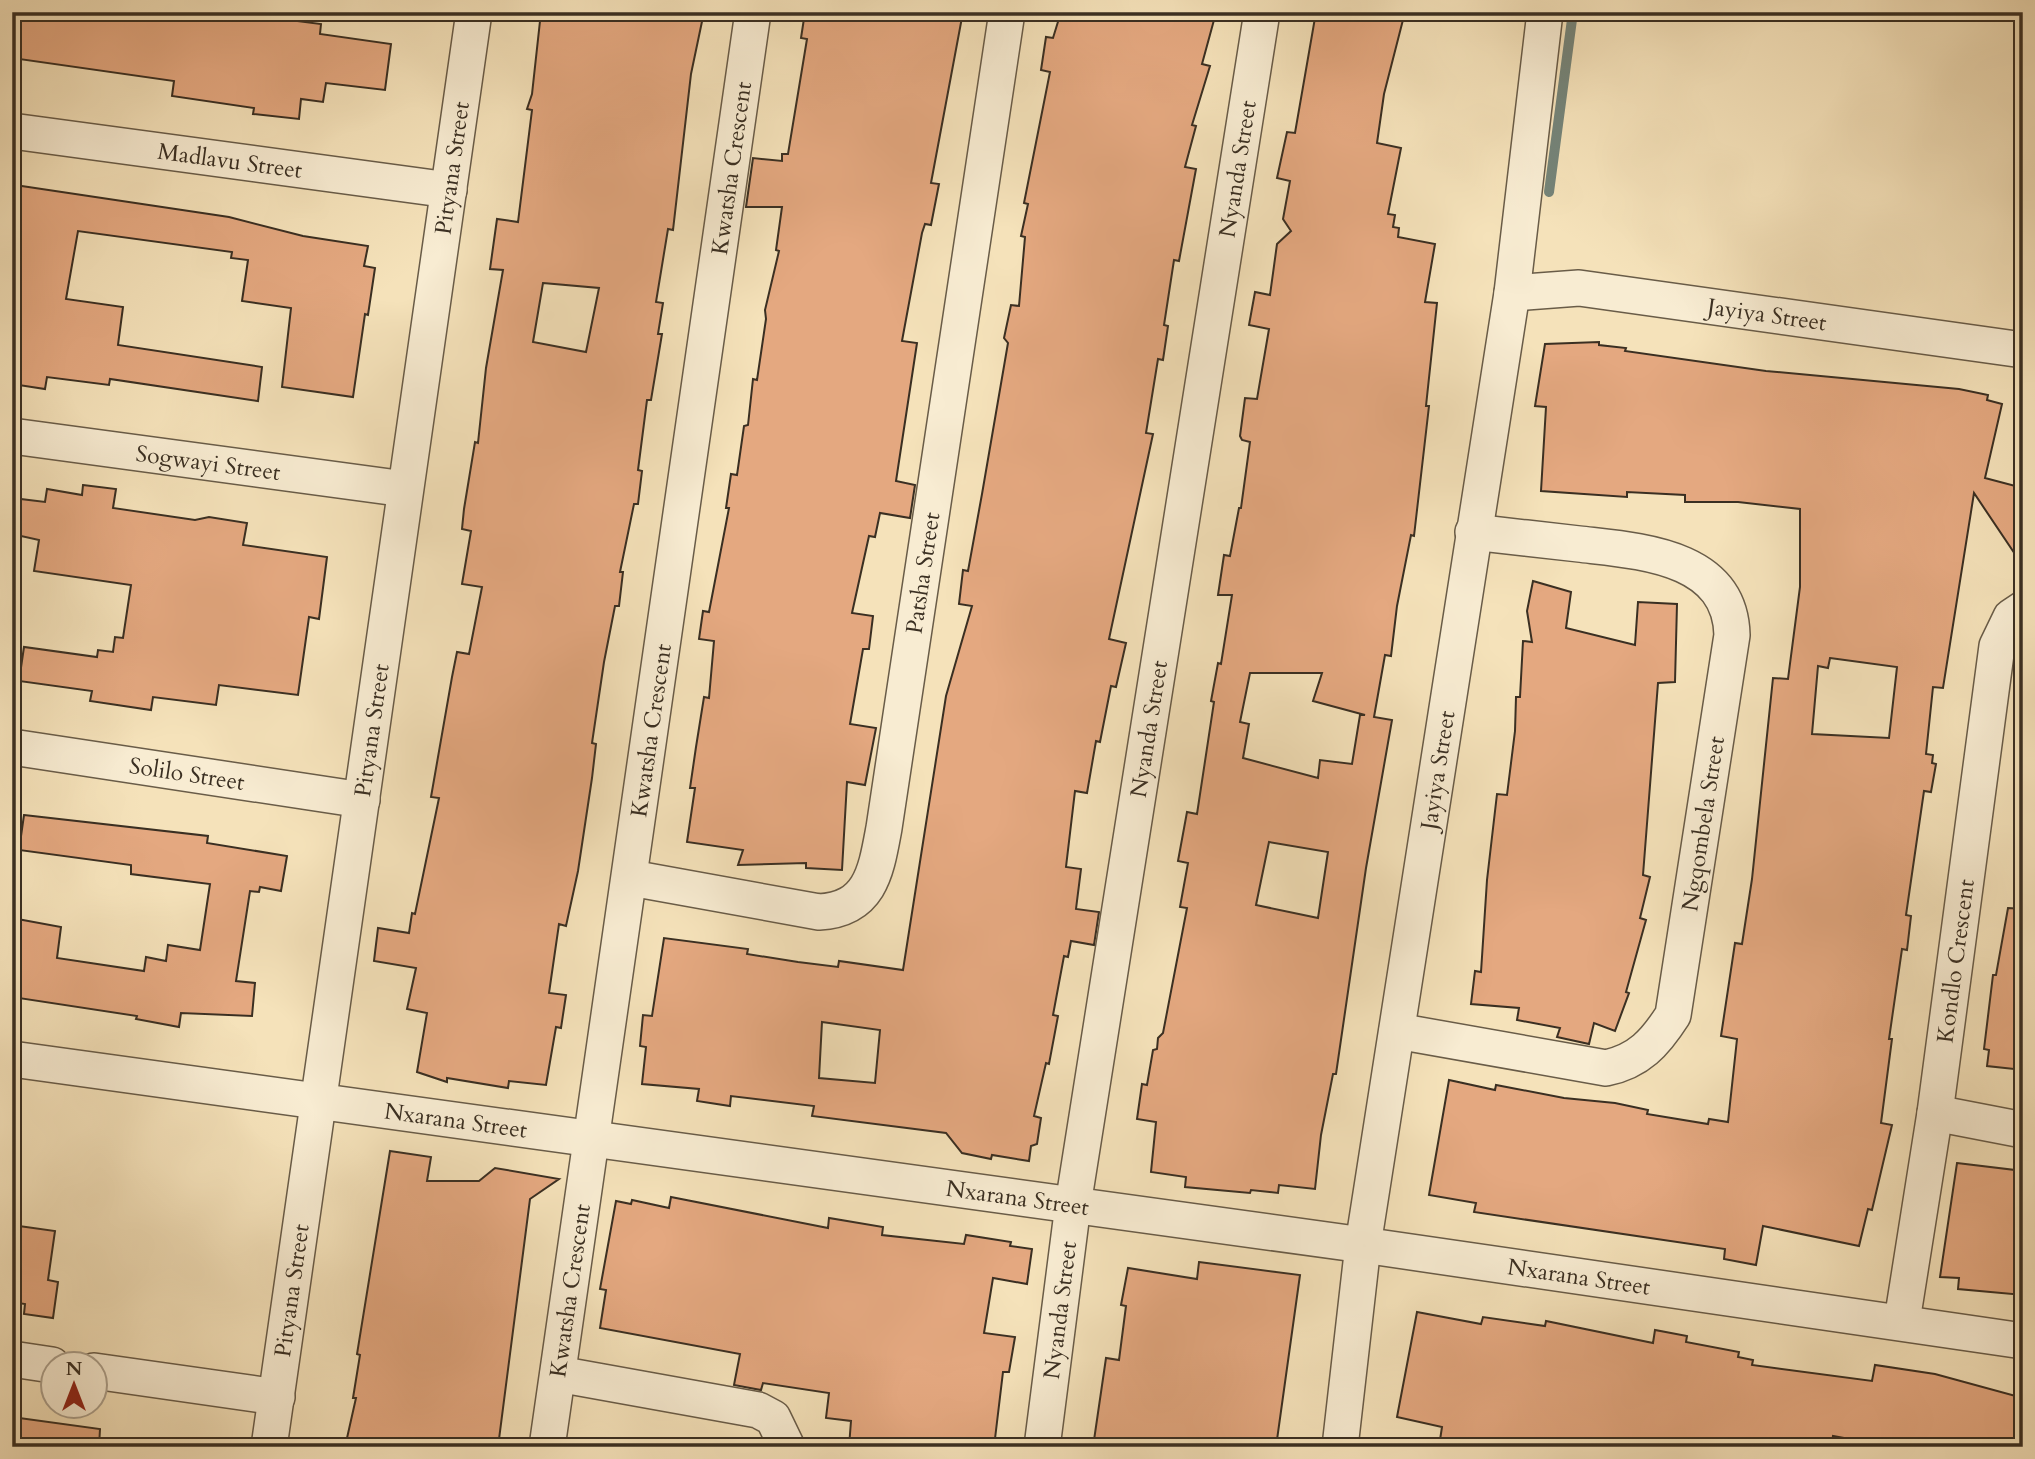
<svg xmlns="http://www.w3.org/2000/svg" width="2035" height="1459" font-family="Cardo,serif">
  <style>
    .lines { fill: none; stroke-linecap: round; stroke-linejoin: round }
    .stream { stroke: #758479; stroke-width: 10 }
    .building { fill: #e4a880; stroke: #3a2f22; stroke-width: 2; fill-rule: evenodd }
    .minor-casing { stroke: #695c48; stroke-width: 38 }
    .minor { stroke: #f8ecd2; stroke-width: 35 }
    .labels { text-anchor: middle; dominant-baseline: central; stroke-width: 6; stroke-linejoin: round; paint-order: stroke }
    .street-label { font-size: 23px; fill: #3a2f22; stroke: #f8ecd2 }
  </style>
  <rect width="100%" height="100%" fill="#f5e2ba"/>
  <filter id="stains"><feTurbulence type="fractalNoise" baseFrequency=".00286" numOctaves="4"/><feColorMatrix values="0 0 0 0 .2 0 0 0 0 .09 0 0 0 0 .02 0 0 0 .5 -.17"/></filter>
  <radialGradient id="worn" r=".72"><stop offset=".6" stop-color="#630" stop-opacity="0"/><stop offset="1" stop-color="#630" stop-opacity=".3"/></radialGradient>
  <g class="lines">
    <path class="stream" d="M1549 192 1573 12"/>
  </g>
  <path class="building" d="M16 12H67L115 20 117 12 164 18 165 12H275L273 18 321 24 320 34 391 44 385 90 326 83 323 102 301 99 299 119 253 114 254 108 172 96 174 81 12 58Z
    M541 12H704L691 74 673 230 668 229 656 302 663 303 658 334H662L651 400H647L638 470 642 471 638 504H634L620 572H623L619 606H615L604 662 592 743 596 744 592 778 578 871 566 926 559 924 549 993 566 995 561 1028 556 1027 546 1085 509 1081 508 1088 447 1078V1082L417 1072 427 1013 407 1009 416 968 374 961 378 928 409 933 412 913 415 914 439 798 431 797 452 677 457 652 469 654 482 587 462 584 471 531 462 529 464 509 475 442 478 443 486 368 503 270 490 269 497 219 518 222 532 110 527 109 532 94ZM543 283 599 288 586 352 533 342Z
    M805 12H963L931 183 939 184 931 225 925 224 922 233 902 341 917 343 896 481 915 485 910 518 880 513 875 537 869 536 852 613 873 616 869 649H863L850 724 876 728 865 785 847 782 842 870 806 868V863L738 865 743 850 687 842 695 788H690L696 747 704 697 709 698 714 641 699 639 703 611 709 612 729 508H726L731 474 737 475 744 426 748 425 753 379 757 380 766 319 765 310 779 251 776 250 782 207H746L753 158 782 161V154H788L807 39 801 38Z
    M1061 12H1185L1214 20 1202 64 1210 66 1192 125 1196 126 1185 167 1196 169 1179 261 1174 260 1164 325 1168 326 1163 360 1158 359 1146 433 1153 434 1109 639 1126 643 1116 687 1111 686 1100 742 1096 741 1087 793 1075 791 1066 867 1081 869 1076 909 1099 912 1094 945 1071 941 1068 957 1064 956 1053 1015 1058 1016 1049 1064 1046 1063 1034 1116 1041 1118 1037 1144 1031 1146 1029 1161 992 1155 991 1159 962 1153 946 1133 812 1116 814 1106 731 1096 730 1106 697 1101 699 1089 642 1084 646 1047 640 1046 643 1015 652 1016 664 938 748 949 747 954 798 962 838 967 839 961 903 970 946 696 972 606 959 604 963 570 968 571 982 494 1008 343 1004 338 1011 305 1019 306 1025 237 1021 236 1028 204 1024 203 1050 72 1041 70 1046 37 1053 38ZM822 1022 880 1030 875 1083 819 1078Z
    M1316 12H1405L1384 94 1377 143 1401 148 1388 214 1395 215 1393 227 1399 228 1398 237 1435 244 1425 302 1437 303 1426 406H1429L1414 536 1411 535 1397 606 1391 656 1385 655 1374 717 1392 720 1366 868 1336 1074H1333L1321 1135 1315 1189 1279 1185 1278 1193 1251 1190 1250 1193 1185 1187 1186 1177 1151 1172 1156 1122 1137 1119 1142 1084 1147 1085 1153 1050 1157 1049 1158 1038 1163 1033 1187 908 1180 907 1188 863 1178 861 1187 812 1197 814 1214 702 1211 701 1218 663 1221 664 1232 595H1218L1224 555 1230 556 1239 508H1241L1250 442 1242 440 1240 436 1245 398 1257 399 1269 329 1249 325 1255 292 1270 295 1277 244 1291 231 1283 219 1290 181 1277 178 1287 132 1295 133ZM1250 673H1322L1313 701 1365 715H1360L1352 764 1320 760 1318 778 1243 758 1249 724 1240 722ZM1269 842 1328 852 1318 918 1256 905Z
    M15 185 229 217 303 236 368 246 364 266 375 268 368 315 365 314 353 397 282 387 291 308 242 301 248 260 231 258 232 252 78 231 66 299 123 307 118 345 262 367 258 401 110 379 109 385 47 377 45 389 12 384Z
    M1599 342V345L1626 348 1625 351 1766 371 1959 389 1988 395 1987 400 2002 404 1985 478 2023 488V566L1974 493 1943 688 1933 687 1926 754 1933 755 1932 763 1936 764 1931 792 1924 791 1906 915 1911 916 1907 950 1902 949 1889 1039H1892L1881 1123 1892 1125 1872 1210 1868 1209 1859 1246 1763 1226 1756 1265 1724 1259 1725 1249 1474 1212 1476 1203 1429 1195 1449 1080 1495 1090 1496 1085 1564 1098 1615 1103 1648 1110 1647 1114 1708 1124 1709 1119 1728 1122 1737 1039 1721 1036 1735 943 1742 944 1752 879 1773 678 1788 679 1800 587V509L1738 502H1685V495L1627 492V497L1541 491 1546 407 1535 406 1545 344ZM1830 658 1897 667 1889 738 1812 734 1818 666 1828 668Z
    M83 485 116 489 113 508 195 520 209 517 247 523 243 545 327 557 319 619 309 617 298 695 219 685 216 705 153 697 151 710 90 701 92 691 19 681 24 647 97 657 98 650 113 652 115 637 123 638 131 585 34 571 39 540 12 534V498L45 502 47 489 82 495Z
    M1533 581 1571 592 1566 628 1635 645 1638 602 1677 604 1675 682 1658 683 1643 875 1650 877 1640 918 1646 920 1626 992 1629 993 1615 1031 1594 1023 1589 1044 1557 1037 1560 1028 1517 1020 1519 1008 1471 1004 1475 971 1481 972 1487 880 1497 794 1507 795 1515 731 1516 697H1520L1523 641 1532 642 1527 611Z
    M24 815 208 836 207 843 287 856 281 891 260 887 259 892 250 891 236 981 255 983 252 1016 181 1013 179 1027 136 1019 137 1016 12 997V918L61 927 57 958 144 971 146 957 166 961 168 945 200 950 210 884 131 874V865L19 850Z
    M2008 908 2023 909V1070L1987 1066 1989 1050 1984 1049 1993 975H1996Z
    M390 1151 431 1157 427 1181H479L495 1168 559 1179 530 1199 498 1447H345L356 1398H353L360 1355 357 1354Z
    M1957 1163 2023 1171V1295L1958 1289 1959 1278 1940 1277Z
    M671 1197 828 1228 829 1218 883 1227 882 1235 964 1244 966 1235 1011 1242 1010 1246 1032 1249 1027 1284 993 1278 984 1333 1015 1337 1009 1372H1003L994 1447H849L851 1421 826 1418 829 1393 763 1383 761 1390 734 1385 740 1354 600 1328 606 1290 600 1289 616 1201 631 1204 632 1200 669 1208Z
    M19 1226 55 1231 48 1280 58 1282 53 1318 24 1314 25 1304 12 1302V1270Z
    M1199 1262 1300 1275 1276 1447H1238L1176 1439 1174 1447H1093L1106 1358 1119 1360 1126 1306 1121 1305 1128 1268 1197 1279Z
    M1417 1312 1481 1324 1483 1317 1545 1326 1546 1321 1653 1343 1655 1330 1687 1336 1686 1342 1739 1352 1738 1357 1753 1360 1752 1365 1872 1381 1875 1365 1935 1374 2023 1398V1447H1892L1833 1436 1831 1447H1470L1471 1444 1440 1440 1442 1427 1397 1417Z
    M12 1417 100 1429 99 1447H12Z"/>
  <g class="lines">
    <g class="minor-casing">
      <g id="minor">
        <path id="s1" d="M12 131 449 190"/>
        <path id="s2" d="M1512 293 1579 288 2023 350"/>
        <path id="s3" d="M12 436 405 489"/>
        <path id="s4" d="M12 747 362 800"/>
        <path id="s5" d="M631 878 819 912C871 909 876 871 884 828L1007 12"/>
        <path id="s6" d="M1397 1031 1606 1068C1639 1061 1655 1043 1673 1015L1732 635C1730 555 1638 551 1579 544 1544 540 1508 536 1473 532"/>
        <path id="s7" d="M12 1059 1363 1245 2023 1341"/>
        <path d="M1935 1113 2023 1130"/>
        <path id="s8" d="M1902 1321 1935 1113 1997 646 2011 617 2023 609"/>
        <path d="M12 1359 52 1365"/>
        <path d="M94 1371 277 1397"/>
        <path d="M558 1374 758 1410 773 1418 787 1447"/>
        <path id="s9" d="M269 1447 474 12"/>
        <path id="s10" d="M547 1447C616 969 686 491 753 12"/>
        <path id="s11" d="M1042 1447 1073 1205 1262 12"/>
        <path id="s12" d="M1340 1447 1363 1245 1512 293 1545 12"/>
      </g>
    </g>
    <use href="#minor" class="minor"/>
  </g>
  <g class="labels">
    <g class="street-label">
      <text stroke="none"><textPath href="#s1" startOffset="220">Madlavu Street</textPath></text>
      <text stroke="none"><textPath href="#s9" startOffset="1292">Pityana Street</textPath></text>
      <text stroke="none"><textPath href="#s10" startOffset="1292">Kwatsha Crescent</textPath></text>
      <text stroke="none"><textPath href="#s11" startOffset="1293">Nyanda Street</textPath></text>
      <text stroke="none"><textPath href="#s2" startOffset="257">Jayiya Street</textPath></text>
      <text stroke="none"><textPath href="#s3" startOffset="198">Sogwayi Street</textPath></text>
      <text stroke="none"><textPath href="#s5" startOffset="567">Patsha Street</textPath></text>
      <text stroke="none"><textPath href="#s11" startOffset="726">Nyanda Street</textPath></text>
      <text stroke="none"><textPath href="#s9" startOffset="724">Pityana Street</textPath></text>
      <text stroke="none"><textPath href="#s10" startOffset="724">Kwatsha Crescent</textPath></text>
      <text stroke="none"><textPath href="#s12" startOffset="684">Jayiya Street</textPath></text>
      <text stroke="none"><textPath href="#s4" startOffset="177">Solilo Street</textPath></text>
      <text stroke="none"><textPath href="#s6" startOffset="494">Ngqombela Street</textPath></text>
      <text stroke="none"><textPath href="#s8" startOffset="364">Kondlo Crescent</textPath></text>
      <text stroke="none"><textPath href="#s7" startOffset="448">Nxarana Street</textPath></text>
      <text stroke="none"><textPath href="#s7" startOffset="1015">Nxarana Street</textPath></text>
      <text stroke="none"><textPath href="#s7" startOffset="1582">Nxarana Street</textPath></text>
      <text stroke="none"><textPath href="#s9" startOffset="158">Pityana Street</textPath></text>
      <text stroke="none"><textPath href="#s10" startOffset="158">Kwatsha Crescent</textPath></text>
      <text stroke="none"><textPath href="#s11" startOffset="138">Nyanda Street</textPath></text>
    </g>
  </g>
  <rect width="2035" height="1459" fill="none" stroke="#f5e2ba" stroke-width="42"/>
  <rect x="14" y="14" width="2007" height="1431" fill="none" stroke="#3a2f22" stroke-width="3.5"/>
  <rect x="21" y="21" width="1993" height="1417" fill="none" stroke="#3a2f22" stroke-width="2"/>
  <g transform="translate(74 1385)"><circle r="33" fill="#f8ecd2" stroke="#aca08c" stroke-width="2"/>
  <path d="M0-5L12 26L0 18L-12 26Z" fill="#8f2418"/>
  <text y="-10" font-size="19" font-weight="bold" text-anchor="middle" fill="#3a2f22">N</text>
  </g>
  <rect width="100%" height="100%" filter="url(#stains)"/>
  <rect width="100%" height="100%" fill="url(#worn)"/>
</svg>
